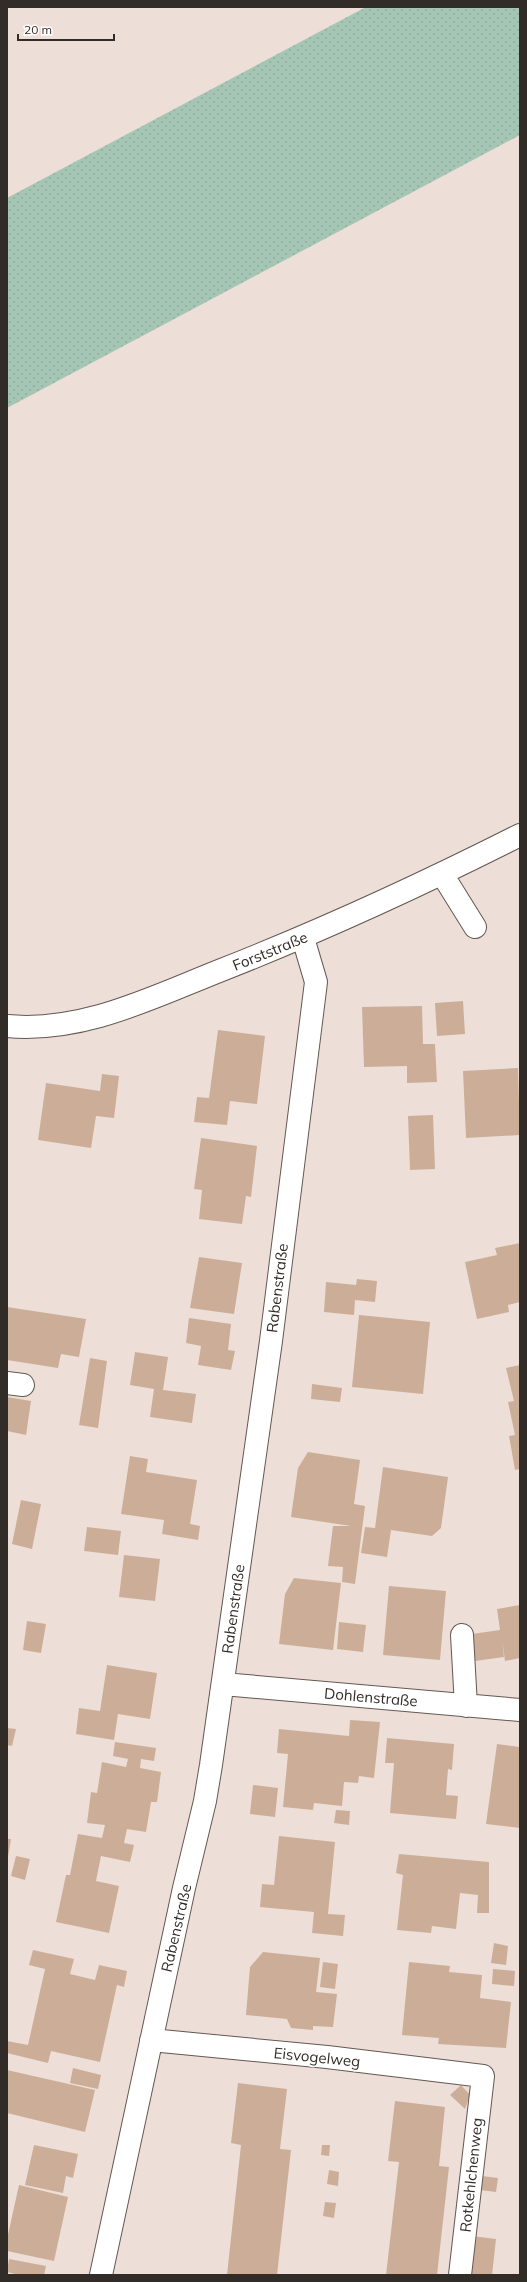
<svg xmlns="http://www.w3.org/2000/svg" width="527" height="2282" font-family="Mulish,sans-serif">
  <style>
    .grass { fill: url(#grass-dots) }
    .building { fill: #ccae98 }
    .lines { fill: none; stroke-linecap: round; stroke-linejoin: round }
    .minor-casing { stroke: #645852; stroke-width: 24 }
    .minor { stroke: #fff; stroke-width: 22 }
    .labels { text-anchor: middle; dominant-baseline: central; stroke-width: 3.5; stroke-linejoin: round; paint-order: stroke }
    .street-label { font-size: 15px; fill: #322c29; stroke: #fff }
  </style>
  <defs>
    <pattern id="grass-dots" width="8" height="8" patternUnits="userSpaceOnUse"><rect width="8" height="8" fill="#a6c6b5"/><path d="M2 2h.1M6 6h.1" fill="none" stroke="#8faa9c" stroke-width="1.8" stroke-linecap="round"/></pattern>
  </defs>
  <rect width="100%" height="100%" fill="#eddfd7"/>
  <path class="grass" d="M366 7H520V135L7 408V198Z"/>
  <path class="building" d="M463 1001 465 1034 437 1036 435 1003Z
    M422 1006 423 1044H435L437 1082 407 1083V1066L364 1067 362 1007Z
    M218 1030 265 1036 257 1104 230 1101 227 1125 194 1122 197 1097 209 1098Z
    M518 1068 520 1135 466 1138 463 1071Z
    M102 1074 119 1076 114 1118 96 1116 91 1148 38 1140 46 1083 100 1091Z
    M433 1115 435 1169 410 1170 408 1116Z
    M201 1138 257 1146 251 1197 246 1196 242 1224 199 1219 202 1190 194 1189Z
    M520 1243V1302L508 1305 509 1312 477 1319 465 1262 497 1255 495 1248Z
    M199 1257 242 1263 234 1314 190 1308Z
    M357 1279 377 1281 375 1302 355 1300 354 1315 324 1312 326 1282 356 1285Z
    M7 1307 86 1319 79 1357 61 1354 58 1368 7 1360Z
    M359 1315 430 1322 423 1394 352 1387Z
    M189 1318 231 1324 228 1350 235 1351 231 1370 198 1365 201 1346 186 1343Z
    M135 1352 168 1357 163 1390 196 1394 192 1423 150 1417 154 1389 130 1385Z
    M90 1358 107 1361 98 1428 79 1425Z
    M520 1365V1469L515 1470 509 1436 515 1435 508 1402 514 1401 506 1368Z
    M312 1384 342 1388 340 1402 311 1399Z
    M7 1397 31 1401 26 1435 7 1431Z
    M308 1452 360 1460 354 1504 365 1506 355 1584 342 1582 343 1567 328 1566 333 1526H351L291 1517 298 1468Z
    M130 1456 148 1459 146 1472 197 1480 190 1524 200 1526 198 1540 162 1534 164 1520 121 1514Z
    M383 1467 448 1477 441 1528 432 1536 391 1530 387 1557 361 1553 365 1527 375 1528Z
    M21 1500 41 1504 32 1549 12 1544Z
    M87 1527 121 1531 118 1555 84 1551Z
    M124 1555 160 1559 155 1601 119 1597Z
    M294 1578 341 1583 333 1650 279 1644 285 1594Z
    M389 1586 446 1591 440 1660 383 1655Z
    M520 1605V1658L505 1661 502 1639 504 1657 475 1661 472 1634 500 1630 497 1609Z
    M27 1621 46 1624 41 1653 23 1650Z
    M339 1622 366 1625 363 1652 337 1649Z
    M107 1665 157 1673 150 1719 118 1714 114 1740 76 1734 79 1708 100 1711Z
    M350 1720 380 1722 374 1778 359 1776 358 1783 344 1782 342 1806 314 1803 313 1810 283 1807 288 1754 277 1753 279 1729 349 1736Z
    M7 1728 16 1729 12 1746 7 1745Z
    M387 1738 454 1744 452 1770 448 1769 446 1795 458 1796 456 1819 390 1813 394 1763H385Z
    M115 1742 156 1748 154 1761 141 1759 140 1768 161 1772 157 1802H151L146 1832 127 1829 124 1843 134 1845 130 1862 101 1856 96 1881 119 1886 109 1933 56 1922 66 1875H70L78 1834 102 1838 105 1825 87 1823 91 1792 97 1793 102 1762 126 1767 128 1759 113 1756Z
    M497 1744 520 1747V1828L486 1824Z
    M253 1785 278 1788 275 1817 250 1814Z
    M336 1810 350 1811 349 1825 334 1823Z
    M279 1836 335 1842 328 1914 345 1915 343 1936 312 1933 314 1912 260 1907 262 1884 274 1885Z
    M7 1839H11L8 1857H7Z
    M399 1854 489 1862V1913H477L478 1895 460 1893 456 1929 432 1926 431 1933 397 1930 403 1875 396 1873Z
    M16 1856 30 1859 25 1880 11 1876Z
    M494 1943 508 1946 506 1965 491 1963Z
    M33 1950 74 1959 70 1974 95 1980 99 1965 127 1971 124 1987 117 1985 100 2062 51 2051 48 2063 7 2053V2041L28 2045 45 1969 29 1965Z
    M263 1952 320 1958 316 1992 337 1994 333 2027 313 2026V2030L291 2028 287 2019 246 2015 250 1967Z
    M323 1962 338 1964 335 1989 320 1987Z
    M409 1962 450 1966 449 1972 482 1975 480 1998 511 2002 506 2048 438 2044 439 2038 402 2035Z
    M493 1969 515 1971 514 1986 492 1984Z
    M73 2068 101 2075 98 2089 70 2083Z
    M7 2070 95 2090 85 2132 7 2113Z
    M238 2083 287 2089 280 2149 291 2150 277 2275H227L241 2145 231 2143Z
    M461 2085 470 2095 465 2109 450 2095Z
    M395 2101 445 2107 439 2166 449 2167 437 2275H386L399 2162 388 2161Z
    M34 2145 78 2154 73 2178 66 2176 63 2193 25 2185Z
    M322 2145H330L329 2156 321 2155Z
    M329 2170 339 2172 338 2186 327 2184Z
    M482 2176 498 2178 496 2192 480 2190Z
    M19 2185 68 2197 54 2261 7 2251V2239Z
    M325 2202 336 2203 334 2218 323 2216Z
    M472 2236 496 2239 492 2275H468Z
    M9 2259 46 2266 44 2275H19L7 2272Z"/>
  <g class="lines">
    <g class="minor-casing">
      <path id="minor" d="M442 874 475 927
        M7 1026C82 1033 151 998 219 971 321 931 421 885 520 835
        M7 1383 23 1385
        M462 1635 466 1706
        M223 1684 520 1710
        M151 2040 327 2057 483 2076 460 2275
        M101 2275 184 1888 205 1801 211 1765 271 1341 316 982 303 938"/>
    </g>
    <use href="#minor" class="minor"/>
  </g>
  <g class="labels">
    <g class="street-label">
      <text transform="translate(270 951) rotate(-22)">Forststraße</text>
      <text transform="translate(277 1288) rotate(-83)">Rabenstraße</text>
      <text transform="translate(233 1609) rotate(-82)">Rabenstraße</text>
      <text transform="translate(371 1697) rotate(5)">Dohlenstraße</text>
      <text transform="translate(176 1928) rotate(-77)">Rabenstraße</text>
      <text transform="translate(317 2057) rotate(6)">Eisvogelweg</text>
      <text transform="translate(471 2175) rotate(-84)">Rotkehlchenweg</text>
    </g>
  </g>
  <rect width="527" height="2282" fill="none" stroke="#322c29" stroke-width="16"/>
  <path d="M18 34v6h96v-6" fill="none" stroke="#322c29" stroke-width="2"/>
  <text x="24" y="34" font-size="12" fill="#322c29" stroke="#ffffff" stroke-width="3" paint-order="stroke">20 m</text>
</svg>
